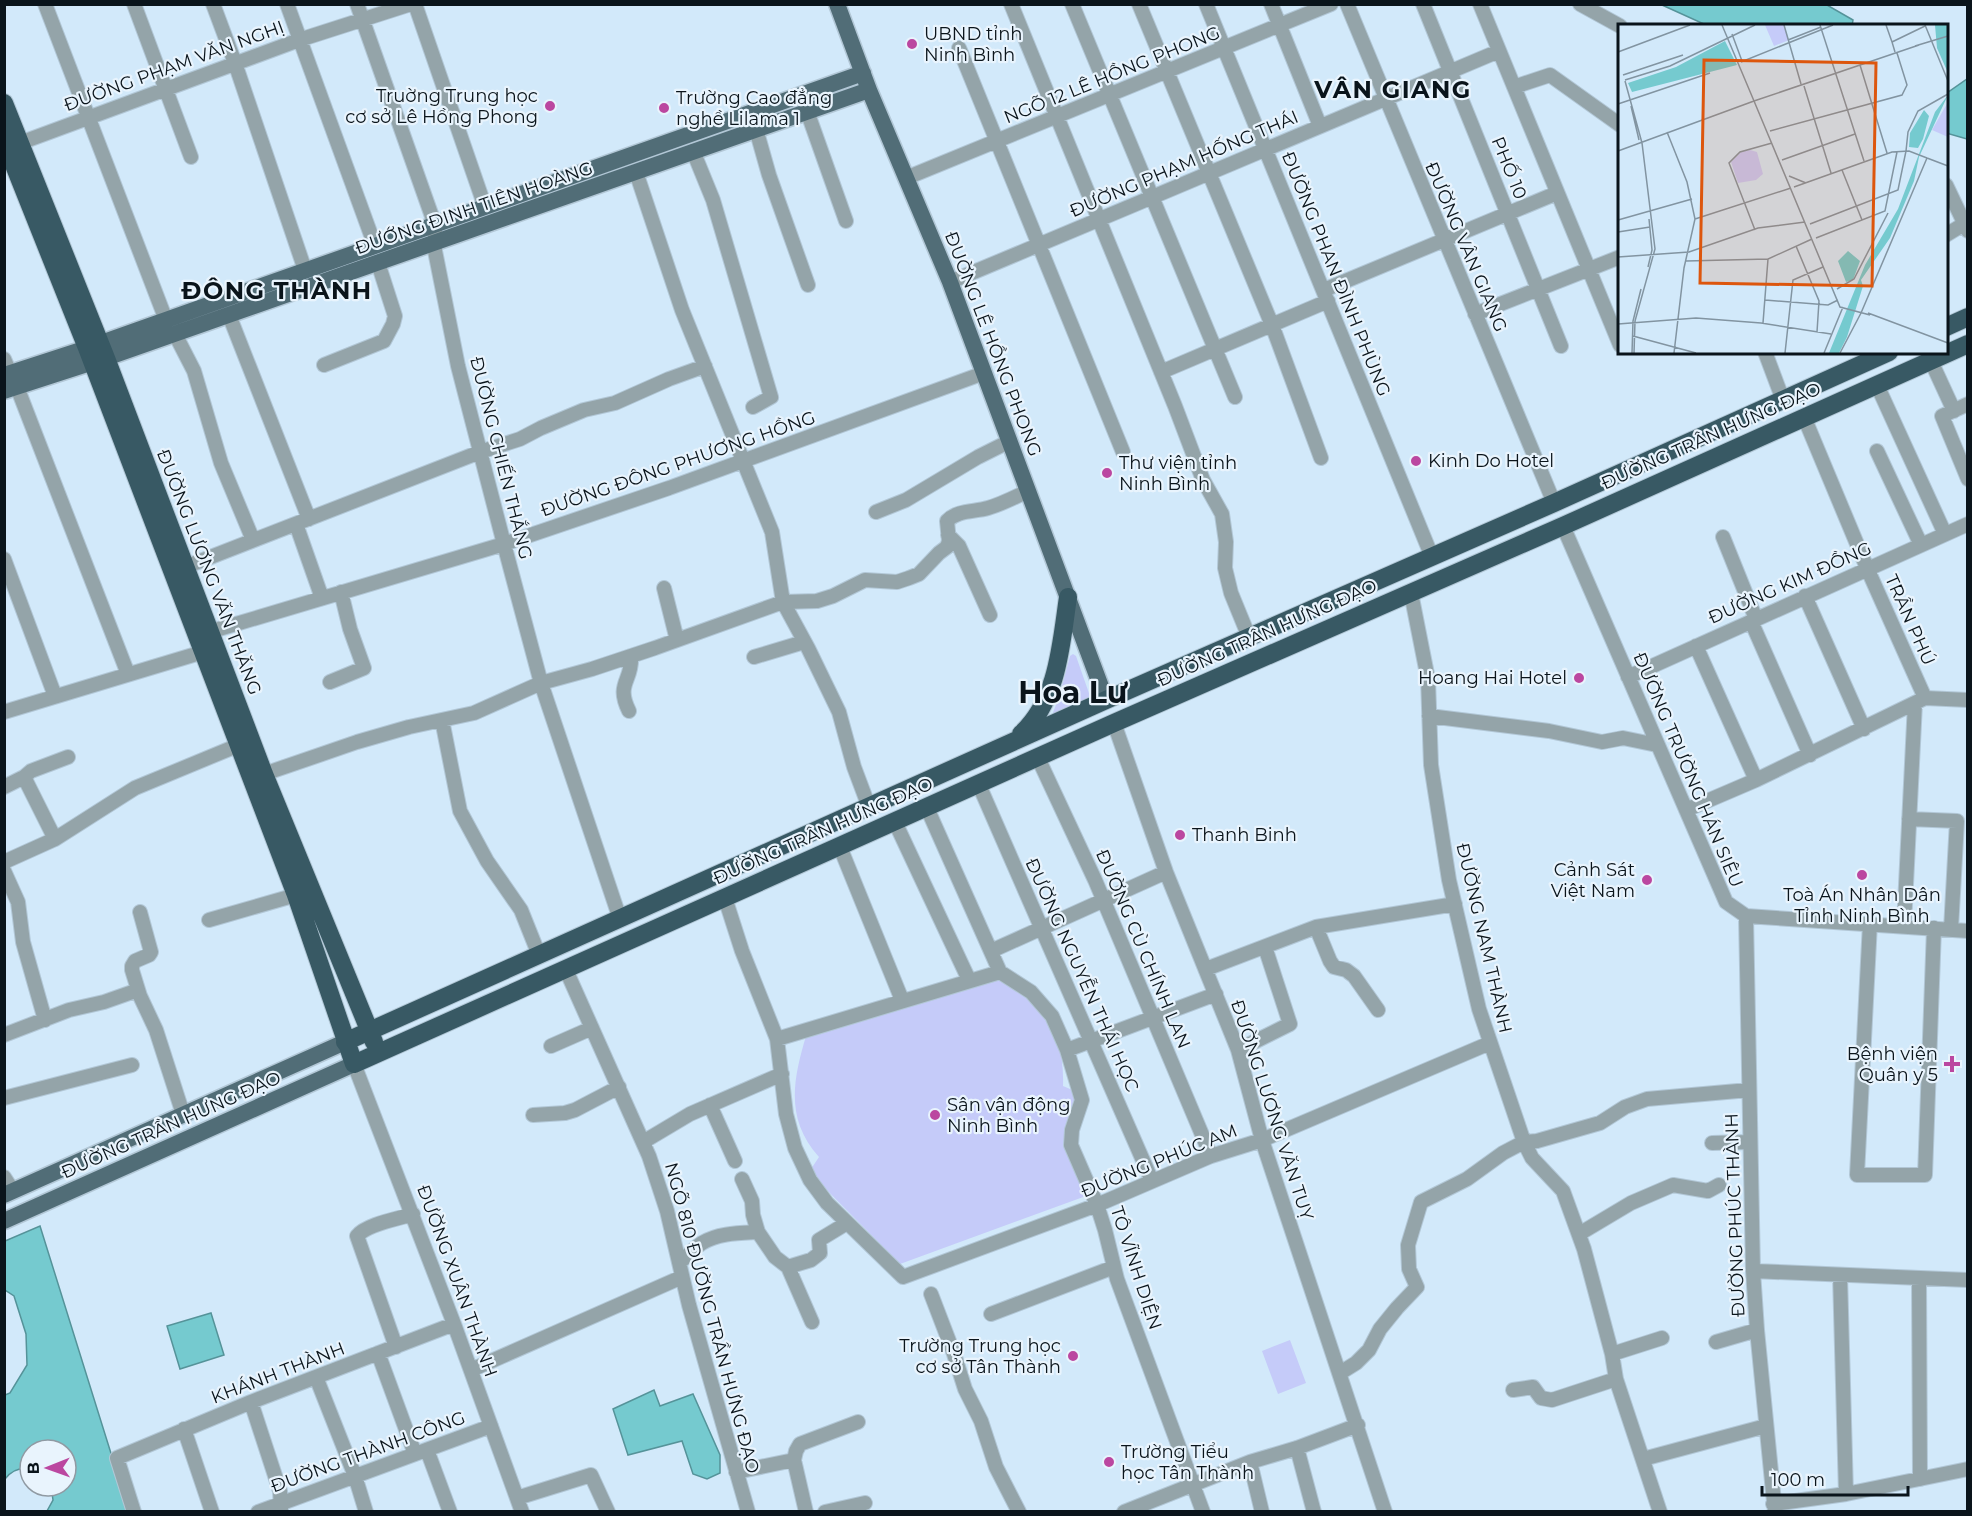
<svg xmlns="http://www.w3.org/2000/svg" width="1972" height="1516" font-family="Montserrat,sans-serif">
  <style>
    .green { fill: #c5cbf9 }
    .water { fill: #75cacf; stroke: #559399; stroke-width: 1.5 }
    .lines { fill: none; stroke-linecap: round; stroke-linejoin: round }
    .minor-casing { stroke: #b2c7d6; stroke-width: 16 }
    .major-casing { stroke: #b2c7d6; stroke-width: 19 }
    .highway-casing { stroke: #b2c7d6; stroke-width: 20 }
    .minor { stroke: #94a4a9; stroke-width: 14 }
    .major { stroke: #516d77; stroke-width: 16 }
    .highway { stroke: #385964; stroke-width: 18 }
    .poi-dot { fill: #bb47a0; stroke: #e9f4fd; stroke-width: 2 }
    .labels { text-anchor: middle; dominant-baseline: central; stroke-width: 4.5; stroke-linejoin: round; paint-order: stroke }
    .poi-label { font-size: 18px; fill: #0a141b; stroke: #e9f4fd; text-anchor: start }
    .street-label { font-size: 18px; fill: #0a141b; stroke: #e9f4fd }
    .district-label { font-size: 24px; font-weight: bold; letter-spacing: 1.5px; fill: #0a141b; stroke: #e9f4fd }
    .town-label { font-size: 30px; font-weight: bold; fill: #0a141b; stroke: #e9f4fd }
    .inset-road { fill: none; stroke: #8294a1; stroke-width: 1.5 }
    .view { fill: #dd560d; fill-opacity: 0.15; stroke: #dd560d; stroke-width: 3 }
    .inset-edge { fill: none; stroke: #0a141b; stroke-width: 3 }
  </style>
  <rect width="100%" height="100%" fill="#d2e9fa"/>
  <path class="green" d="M1073 654 1076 656 1091 699 1051 718 1060 694 1070 656Z
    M1001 975C1042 1005 1065 1032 1063 1086L1077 1092 1079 1103 1064 1142 1086 1196 900 1264 809 1172 819 1157C785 1119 793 1080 806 1036Z
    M1290 1340 1306 1383 1278 1394 1262 1351Z"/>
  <path class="water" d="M1662 5H1827L1853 20 1852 26 1706 25Z
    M1967 79V139L1946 133 1947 93Z
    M40 1226 129 1511H47L53 1500 51 1486H66V1450H30V1469C19 1467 11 1471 5 1479V1395L10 1393 27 1365 26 1334 14 1296 5 1290V1241Z
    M211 1313 224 1355 180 1369 167 1326Z
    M654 1390 660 1406 693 1394 720 1455V1473L707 1479 693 1474 682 1441 628 1455 613 1409Z"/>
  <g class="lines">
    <g class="minor-casing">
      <path id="minor" d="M45 4 166 320
        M134 4 191 157
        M213 4 235 63 305 270
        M287 4 375 246
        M357 4 435 225V251L458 366 504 544 541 683 620 919
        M415 4 485 207
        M1011 4 1175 406 1203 480 1222 514 1226 542 1225 568 1231 593 1249 637
        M1072 4 1235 397
        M1139 4 1272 325 1321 458
        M1206 4 1432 557
        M1271 4 1320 126
        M1347 4 1554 503
        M1423 4 1561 346
        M1480 4 1620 345
        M1580 4 1620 26
        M959 48 1123 452
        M1514 87 1550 75 1620 125
        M807 111 846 221
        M756 129 769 175 808 285
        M20 143 299 40 411 4
        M693 151 713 200 771 397 753 407
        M636 172 682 310 772 532 783 602 808 648 839 712 854 767 869 807
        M906 178 1331 4
        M1946 185 1968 231
        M1946 235 1964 224
        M950 282C1133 205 1316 129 1499 51
        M1324 290 1557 193
        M1475 314 1620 257
        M229 315 309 519
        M175 334 194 371 221 463 253 540
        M1765 352 1783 400
        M4 359 10 373
        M1931 361 1954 411
        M324 365 384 341 393 324 395 316 378 263
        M1161 372 1328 301
        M1877 385 1945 534
        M17 387 128 674
        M1968 404 1942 416 1968 479
        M1804 417 1867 568 1925 698 1968 700
        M1877 451 1921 545
        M876 512 906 500 978 457 1010 441
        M296 524 322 598
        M1563 526 1726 902 1746 916 1968 931
        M948 535 959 546 990 615
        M1723 537 1756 619
        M4 559 55 696
        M185 567 480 452 520 439 541 428 584 410 615 403 669 379 705 366
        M664 588 677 640
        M1411 593 1428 679 1431 765 1449 880 1479 1009 1524 1142 1532 1158 1563 1191 1584 1249 1612 1354 1616 1379 1660 1512
        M1805 596 1864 729
        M1751 621 1810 755
        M209 632 504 544 669 488 984 373
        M1696 646 1756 780
        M754 657 804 642
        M1628 677 1968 524
        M330 682 364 668 350 629 341 592
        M629 711C615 683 633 681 631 656
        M4 712 203 652
        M1429 716 1549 731 1602 742 1623 738 1657 745
        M442 720 460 811 487 861 521 910 539 955
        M1114 723 1166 872 1238 1050 1262 1140 1385 1512
        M1038 758 1095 880 1211 1156
        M264 774 357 742 409 727 474 713 541 683 592 669 655 648 783 602 817 601 833 596 865 580 897 582 909 578 919 574 939 553 947 547 949 541 947 521C957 510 974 512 988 508 1002 504 1015 497 1028 491
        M24 777 55 839
        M979 785 1152 1181
        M4 787 24 777 31 771 68 757
        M927 808 1000 972
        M1686 810 1756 780 1925 698
        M1909 819 1957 821 1951 929
        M895 822 969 980
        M840 847 902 1000
        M4 862 55 839 135 788 239 745
        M4 871 18 902 23 942 45 1020
        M725 898 742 951 777 1039 786 1114 795 1148 810 1180 827 1203 903 1277 1097 1205 1211 1156 1262 1140 1490 1043
        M140 912 151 952 149 955 135 961 132 966V970L140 996 156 1030 183 1114
        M1746 916 1753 1271 1757 1330 1775 1512
        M209 920 296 895
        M1870 923 1857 1175H1925L1934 928
        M1904 925 1915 703
        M1316 927 1330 961 1334 967 1346 970 1354 976 1378 1010
        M991 951 1166 872
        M1206 969 1316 927 1455 904
        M566 970 649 1156 667 1211 689 1305 748 1512
        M4 1035 69 1010 104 1002 138 990
        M777 1039 1000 972 1031 992 1052 1016 1067 1050 1082 1100 1072 1130 1071 1145 1097 1205 1105 1230 1117 1279 1203 1512
        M551 1046 592 1028
        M1067 1050 1216 994
        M1238 1050 1290 1024 1265 947
        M354 1064 454 1324 522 1512
        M4 1098 132 1065
        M710 1105 735 1161
        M533 1115 565 1113 575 1110 619 1087
        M643 1142 690 1114 782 1074
        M1712 1143 1750 1142
        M4 1177 13 1191
        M742 1179 752 1201 753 1215 758 1232 775 1257 788 1267 812 1322
        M1579 1234 1631 1203 1673 1185 1708 1191 1719 1185
        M680 1262C688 1256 694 1248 702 1243 718 1233 739 1233 758 1232
        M788 1267 811 1260 820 1253 819 1240 847 1223
        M1753 1271 1968 1280
        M1840 1275 1846 1494
        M1919 1278 1920 1479
        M931 1294 954 1354 965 1389 981 1421 996 1467 1019 1512
        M991 1314 1114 1267
        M1716 1342 1757 1330
        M396 1347 357 1236C367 1224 398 1219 413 1214
        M378 1353 415 1454
        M1612 1354 1662 1338
        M471 1370 682 1277
        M1340 1373 1356 1363 1369 1350 1380 1329 1397 1308 1417 1287 1409 1269 1408 1245 1421 1202 1467 1179 1503 1153 1524 1142 1537 1141 1600 1123 1625 1107 1647 1099 1749 1090
        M316 1377 355 1476 366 1512
        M1513 1390 1533 1387 1541 1398 1552 1400 1616 1379
        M251 1402 280 1491 281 1509
        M184 1429 212 1512
        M1297 1448 1314 1512
        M427 1450 450 1512
        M1643 1459 1766 1426
        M794 1460 806 1512
        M1250 1462 1262 1512
        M736 1472 794 1460 796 1451 800 1444 858 1422
        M517 1498 591 1475 608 1512
        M1773 1504 1846 1494 1968 1469
        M134 1512 117 1458 251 1402 454 1324
        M258 1512 491 1426
        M825 1512 865 1503
        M1124 1512 1250 1462 1297 1448 1358 1425"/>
    </g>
    <g class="major-casing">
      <path id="major" d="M837 4 869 90 950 282 1106 700
        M4 375 87 348 863 73
        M4 391 106 358 869 90
        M4 1195 345 1042
        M4 1221 354 1064"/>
    </g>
    <g class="highway-casing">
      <path id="highway" d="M4 103 106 358 264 774 374 1042
        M4 140 87 348 296 895 354 1064 1114 723 1563 526 1968 344
        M1946 327 1968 317
        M1021 734C1058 700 1061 645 1068 597
        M345 1042 1106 700 1554 503 1889 352"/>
    </g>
    <use href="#minor" class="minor"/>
    <use href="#major" class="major"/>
    <use href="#highway" class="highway"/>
  </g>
  <g class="poi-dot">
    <circle cx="912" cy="44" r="6"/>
    <circle cx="550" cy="106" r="6"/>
    <circle cx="664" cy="108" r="6"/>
    <circle cx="1416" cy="461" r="6"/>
    <circle cx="1107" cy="473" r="6"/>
    <circle cx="1579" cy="678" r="6"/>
    <circle cx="1180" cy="835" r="6"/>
    <circle cx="1862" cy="875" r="6"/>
    <circle cx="1647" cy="880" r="6"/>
    <path d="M1949 1055h6v6h6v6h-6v6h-6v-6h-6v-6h6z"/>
    <circle cx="935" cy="1115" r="6"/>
    <circle cx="1073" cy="1356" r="6"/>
    <circle cx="1109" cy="1462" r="6"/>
  </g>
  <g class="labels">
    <g class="poi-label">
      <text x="924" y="34">UBND tỉnh<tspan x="924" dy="21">Ninh Bình</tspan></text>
      <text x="538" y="96" text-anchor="end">Truờng Trung học<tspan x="538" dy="21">cơ sở Lê Hồng Phong</tspan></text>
      <text x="676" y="98">Trường Cao đẳng<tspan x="676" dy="21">nghề Lilama 1</tspan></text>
      <text x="1428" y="461">Kinh Do Hotel</text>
      <text x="1119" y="463">Thư viện tỉnh<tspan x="1119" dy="21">Ninh Bình</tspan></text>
      <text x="1567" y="678" text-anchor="end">Hoang Hai Hotel</text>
      <text x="1192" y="835">Thanh Binh</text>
      <text x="1635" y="870" text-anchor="end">Cảnh Sát<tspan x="1635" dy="21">Việt Nam</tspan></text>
      <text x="1862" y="895" text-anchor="middle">Toà Án Nhân Dân<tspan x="1862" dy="21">Tỉnh Ninh Bình</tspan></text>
      <text x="1938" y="1054" text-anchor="end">Bệnh viện<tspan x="1938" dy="21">Quân y 5</tspan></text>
      <text x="947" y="1105">Sân vận động<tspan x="947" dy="21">Ninh Bình</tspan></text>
      <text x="1061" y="1346" text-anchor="end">Trường Trung học<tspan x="1061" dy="21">cơ sở Tân Thành</tspan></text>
      <text x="1121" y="1452">Trường Tiểu<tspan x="1121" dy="21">học Tân Thành</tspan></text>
    </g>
    <g class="street-label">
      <text transform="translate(174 66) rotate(-20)">ĐƯỜNG PHẠM VĂN NGHỊ</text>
      <text transform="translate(1112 75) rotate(-22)">NGÕ 12 LÊ HỒNG PHONG</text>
      <text transform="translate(1184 164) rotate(-23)">ĐƯỜNG PHẠM HỐNG THÁI</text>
      <text transform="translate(1509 168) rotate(68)">PHỐ 10</text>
      <text transform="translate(474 208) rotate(-19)">ĐƯỚNG ĐINH TIÊN HOÀNG</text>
      <text transform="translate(1466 247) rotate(67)">ĐƯỜNG VÂN GIANG</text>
      <text transform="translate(1336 274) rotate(68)">ĐƯỜNG PHAN ĐÌNH PHÙNG</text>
      <text transform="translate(993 344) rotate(69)">ĐUỜNG LÊ HỒNG PHONG</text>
      <text transform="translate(1711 436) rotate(-24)">ĐƯỜNG TRÂN HƯNG ĐẠO</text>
      <text transform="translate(501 458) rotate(76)">ĐƯỜNG CHIẾN THẮNG</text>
      <text transform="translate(678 464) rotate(-19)">ĐƯỜNG ĐÔNG PHƯƠNG HỒNG</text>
      <text transform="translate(209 572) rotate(69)">ĐƯỜNG LƯƠNG VĂN THĂNG</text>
      <text transform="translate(1790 583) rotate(-24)">ĐƯỜNG KIM ĐỒNG</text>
      <text transform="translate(1910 620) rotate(66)">TRẦN PHÚ</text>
      <text transform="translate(1267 633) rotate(-24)">ĐƯỜNG TRÂN HƯNG ĐẠO</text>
      <text transform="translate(1688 770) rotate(67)">ĐƯỜNG TRƯỜNG HÁN SIÊU</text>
      <text transform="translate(823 831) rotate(-24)">ĐƯỜNG TRÂN HƯNG ĐẠO</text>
      <text transform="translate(1484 938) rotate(77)">ĐƯỜNG NAM THÀNH</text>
      <text transform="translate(1143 949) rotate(67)">ĐƯỜNG CÙ CHÍNH LAN</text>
      <text transform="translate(1082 975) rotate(66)">ĐƯỜNG NGUYỄN THÁI HỌC</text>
      <text transform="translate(1272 1110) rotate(72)">ĐƯỜNG LƯƠNG VĂN TUỴ</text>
      <text transform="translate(171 1125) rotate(-24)">ĐƯỜNG TRẦN HƯNG ĐẠO</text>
      <text transform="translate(1159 1161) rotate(-22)">ĐƯỜNG PHÚC AM</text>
      <text transform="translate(1735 1215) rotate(-92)">ĐƯỜNG PHÚC THÀNH</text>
      <text transform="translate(1136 1268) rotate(72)">TÔ VĨNH DIỆN</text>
      <text transform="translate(457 1281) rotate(70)">ĐƯỜNG XUÂN THÀNH</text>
      <text transform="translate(712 1318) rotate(75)">NGÕ 810 ĐƯỜNG TRẦN HƯNG ĐẠO</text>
      <text transform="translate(278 1373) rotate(-21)">KHÁNH THÀNH</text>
      <text transform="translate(368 1452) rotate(-20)">ĐƯỜNG THÀNH CÔNG</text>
    </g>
    <g class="district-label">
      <text x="1393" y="89">VÂN GIANG</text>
      <text x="277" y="290">ĐÔNG THÀNH</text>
    </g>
    <g class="town-label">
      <text x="1073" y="692">Hoa Lư</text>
    </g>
  </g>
  <g transform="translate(1618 24)">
    <rect width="330" height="330" fill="#d2e9fa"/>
    <path d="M147 1H166L171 16 156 22ZM330 78V113L314 106ZM132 126 139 128 145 150 138 156 120 159 113 138 123 128Z" fill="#c5cbf9"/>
    <path d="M317 1H330V49L319 24ZM107 17 119 41 14 68 10 59 58 43ZM330 71 301 133 296 157 272 214 243 256 245 262 229 313 221 329H211L247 241 280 185 317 88ZM306 86 311 92 305 115 300 124 291 123 292 109ZM230 227 242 237 235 256 228 258 220 237Z" fill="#75cacf"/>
    <path class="inset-road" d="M104 1 136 77M166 1 183 60M202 1 246 137M268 1 274 18M307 1 330 57M114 10 124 37M170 16 203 3M297 22 330 12M0 28 72 1M277 28 274 18 307 2M123 38 215 1M242 41 269 129M5 51 65 31M7 56 52 42 137 1M7 57 24 119 37 225 17 297 16 329M186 62 213 149M0 80 92 49M13 82 21 116M152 107 284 71 289 61 279 29M49 108 69 158 77 195 66 244 56 329M0 127 136 77M288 127 290 108 300 87 330 70M309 134 330 142M164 136 237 110M224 146 244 196M171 152 188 159M176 163 274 128 291 127 309 134M77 195 173 164M0 196 74 175M192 200 280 166 288 127M137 206 111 139 122 128 154 119M0 208 32 203M198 214 267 187 279 128M178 222 201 277 199 308M0 233 71 228 140 204 187 198M68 237 150 235M30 243 34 226 31 195M219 265 236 255 270 189M147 276 210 281 220 276M250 289 330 319M252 291 222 283 136 77 301 21M145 299 150 235 194 215M0 300 78 294 143 299 213 310M15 312 78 329M14 329 15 297 23 265M167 329 175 256 205 243M206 329 225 283M222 329 243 289 309 134"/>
    <path class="view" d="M86 36 258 39 254 262 82 259Z"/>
    <rect width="330" height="330" class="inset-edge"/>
  </g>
  <rect width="1972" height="1516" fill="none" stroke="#0a141b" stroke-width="12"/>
  <g transform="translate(48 1468) rotate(269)"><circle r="28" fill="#e9f4fd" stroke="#909aa3" stroke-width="1.5"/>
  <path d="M0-4.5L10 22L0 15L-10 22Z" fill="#bb47a0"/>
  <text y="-9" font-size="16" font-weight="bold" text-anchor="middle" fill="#0a141b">B</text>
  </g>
  <path d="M1762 1486v9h146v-9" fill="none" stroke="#0a141b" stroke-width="3"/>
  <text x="1771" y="1486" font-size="18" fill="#0a141b" stroke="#e9f4fd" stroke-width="4.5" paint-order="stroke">100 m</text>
</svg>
